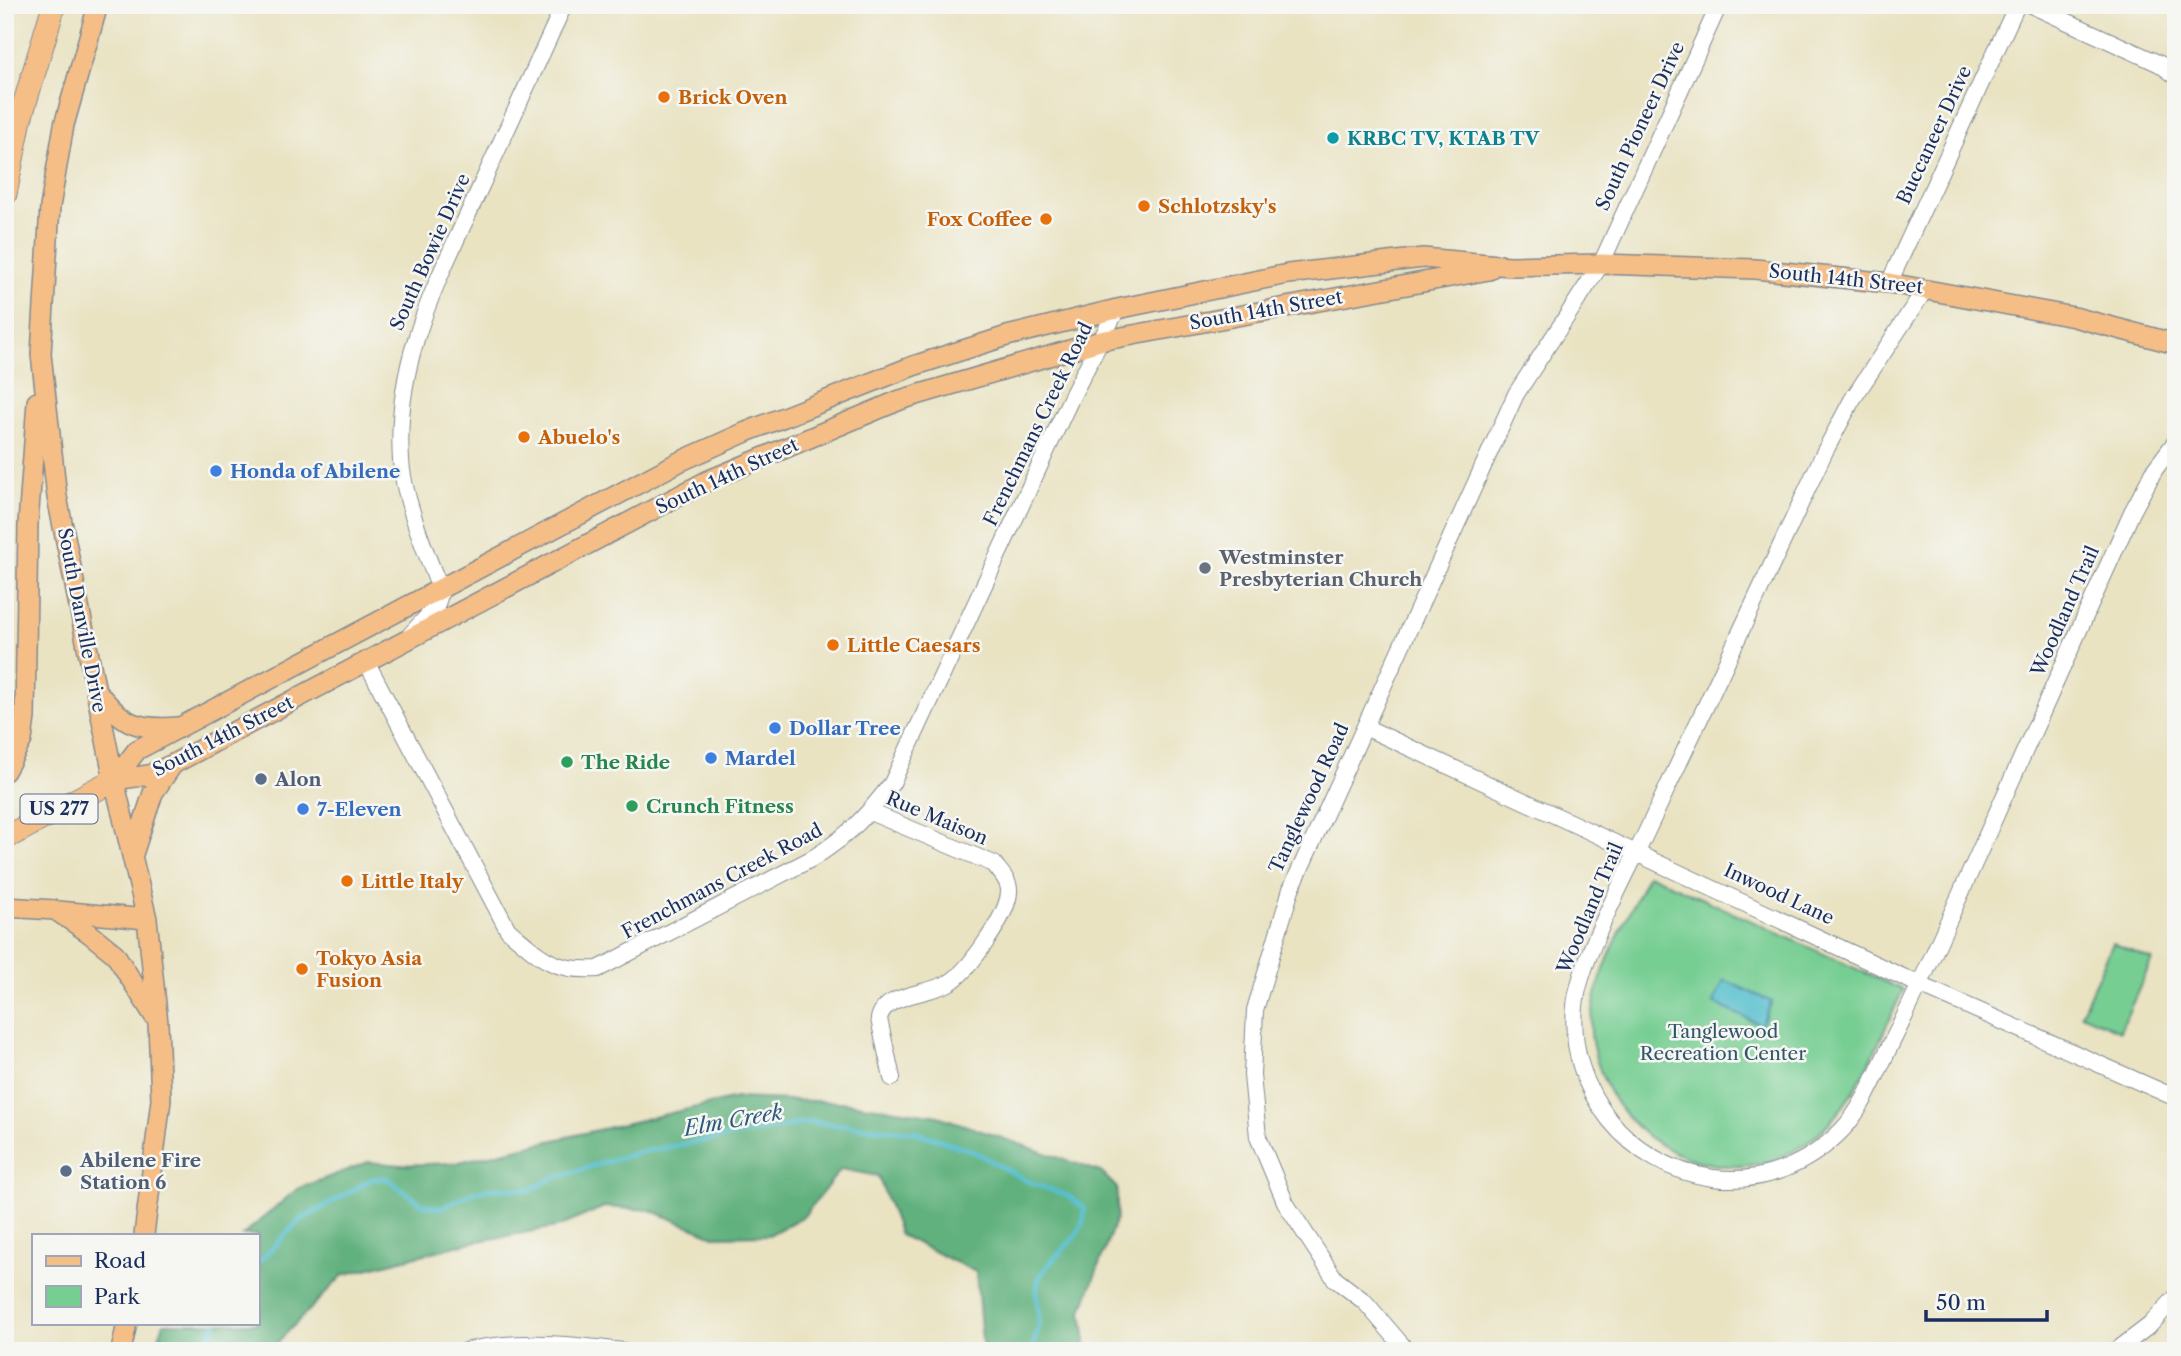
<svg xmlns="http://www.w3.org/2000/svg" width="2181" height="1356" font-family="'Libre Caslon Text',serif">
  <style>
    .green { fill: #77ce93; stroke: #497e78; stroke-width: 2 }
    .forest { fill: #61b17d; stroke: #3e706e; stroke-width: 2 }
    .water { fill: #52becd; stroke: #367696; stroke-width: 2 }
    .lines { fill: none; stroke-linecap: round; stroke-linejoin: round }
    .stream { stroke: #52becd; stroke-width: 5 }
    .minor-casing { stroke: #828990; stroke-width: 18 }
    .major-casing { stroke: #828990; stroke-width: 22 }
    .highway-casing { stroke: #828990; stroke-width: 25 }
    .minor { stroke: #fff; stroke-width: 16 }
    .major { stroke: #f6be87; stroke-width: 19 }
    .highway { stroke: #f6be87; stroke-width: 23 }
    .food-dot { fill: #e8710a; stroke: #f6f6f2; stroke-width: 2.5 }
    .culture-dot { fill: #0f9aa8; stroke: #f6f6f2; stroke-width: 2.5 }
    .shop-dot { fill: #3f7fe0; stroke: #f6f6f2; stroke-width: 2.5 }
    .worship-dot { fill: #6b7280; stroke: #f6f6f2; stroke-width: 2.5 }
    .leisure-dot { fill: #2e9e5b; stroke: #f6f6f2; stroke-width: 2.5 }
    .service-dot { fill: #5c6f8a; stroke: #f6f6f2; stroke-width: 2.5 }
    .labels { text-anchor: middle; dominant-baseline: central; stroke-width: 5; stroke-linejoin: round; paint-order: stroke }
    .shield { fill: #f6f6f2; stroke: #5d6b8a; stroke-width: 2 }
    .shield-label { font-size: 18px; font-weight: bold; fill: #1b2f5e }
    .food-label { font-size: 19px; font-weight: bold; fill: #c56008; stroke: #f6f6f2; text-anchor: start }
    .street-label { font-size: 19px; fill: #1b2f5e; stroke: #f6f6f2 }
    .culture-label { font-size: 19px; font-weight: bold; fill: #0d838f; stroke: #f6f6f2; text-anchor: start }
    .shop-label { font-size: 19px; font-weight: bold; fill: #366cbe; stroke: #f6f6f2; text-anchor: start }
    .worship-label { font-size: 19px; font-weight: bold; fill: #5b616d; stroke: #f6f6f2; text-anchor: start }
    .leisure-label { font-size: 19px; font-weight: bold; fill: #27864d; stroke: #f6f6f2; text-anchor: start }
    .service-label { font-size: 19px; font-weight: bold; fill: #4e5e75; stroke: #f6f6f2; text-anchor: start }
    .park-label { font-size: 19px; fill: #32576b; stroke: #f6f6f2 }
    .water-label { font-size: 21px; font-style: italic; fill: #2c5a7f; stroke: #f6f6f2 }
  </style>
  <rect width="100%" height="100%" fill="#f6f6f2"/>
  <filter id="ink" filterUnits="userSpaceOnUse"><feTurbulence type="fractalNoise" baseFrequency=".0143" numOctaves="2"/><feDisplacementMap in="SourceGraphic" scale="14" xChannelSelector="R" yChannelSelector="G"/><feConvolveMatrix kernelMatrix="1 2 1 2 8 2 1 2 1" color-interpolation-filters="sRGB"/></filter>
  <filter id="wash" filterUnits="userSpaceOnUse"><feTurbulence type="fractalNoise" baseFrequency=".00686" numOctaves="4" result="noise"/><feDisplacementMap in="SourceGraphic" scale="28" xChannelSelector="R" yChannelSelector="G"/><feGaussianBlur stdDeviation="1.57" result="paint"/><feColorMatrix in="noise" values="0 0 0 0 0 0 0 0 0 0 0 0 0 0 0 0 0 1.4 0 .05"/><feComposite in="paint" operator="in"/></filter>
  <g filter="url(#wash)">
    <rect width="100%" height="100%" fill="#e9e3c2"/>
    <path class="green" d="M1648 874 1903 990C1876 1046 1857 1107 1805 1144 1734 1194 1634 1154 1603 1078 1597 1063 1590 1044 1591 1027 1594 973 1626 922 1648 874Z
      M2113 943 2152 960 2120 1031 2081 1014Z"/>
    <path class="forest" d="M736 1098 841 1102 938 1116 1101 1172 1117 1188V1216L1082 1311 1087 1351H983L976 1272 900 1235 878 1176 841 1169 804 1216 769 1235 714 1236 650 1210 604 1207 561 1226 468 1243 343 1275 269 1351H154L164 1323H257V1235H243L297 1189 368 1162 401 1165 455 1163Z"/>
    <path class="water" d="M1724 980 1772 1002 1761 1025 1713 1003Z"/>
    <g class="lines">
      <path class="stream" d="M257 1264 299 1221 372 1179 386 1178 422 1204 441 1208 474 1192 495 1188 531 1190 553 1178 640 1152 810 1122 915 1132 973 1151 1027 1181 1068 1196 1084 1208C1087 1239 1054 1251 1041 1275 1032 1292 1040 1307 1039 1324 1038 1333 1033 1342 1032 1351
        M200 1351 216 1323"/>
    </g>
  </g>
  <g filter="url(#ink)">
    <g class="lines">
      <g class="minor-casing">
        <path id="minor" d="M2031 5 2160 64 2176 76
          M1889 283 2017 5
          M1926 288 1852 400 1824 453C1765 580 1705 708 1645 835 1625 877 1579 962 1575 1006 1567 1091 1629 1167 1713 1178 1762 1184 1808 1165 1842 1130 1863 1108 1875 1077 1888 1050 1907 1012 1925 974 1942 935 2005 794 2069 653 2132 512L2155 469 2176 441
          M410 635 436 607 441 591C427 556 403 497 401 460 394 357 439 279 480 188 508 127 536 66 564 5
          M366 661 508 930C542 958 552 972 598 969L813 858C848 836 867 816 892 783L1072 396 1117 309
          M1365 727 1920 985 2176 1098
          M870 812 994 864C1000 872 1010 881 1009 892 1008 915 970 968 952 981 932 995 884 992 879 1019L892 1078
          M465 1351C518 1339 570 1344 623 1351
          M1407 1351 1365 1302 1335 1279 1286 1204 1258 1137 1252 1075 1255 1010 1291 889 1516 394 1601 264 1719 5
          M2116 1351 2150 1325 2176 1297"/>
      </g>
      <g class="major-casing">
        <path id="major" d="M98 5 64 125 50 207 41 354 57 497 114 780 147 919 158 1023 161 1100 144 1235
          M99 694C124 725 138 730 178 727
          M5 771 22 740 25 717 28 524 37 402
          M114 780 137 750 679 462 746 432 913 366 1007 336 1117 309 1288 274 1423 258 1510 266 1601 264 1755 269 1889 283 2074 317 2176 344
          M114 780 149 775 173 764 707 481 900 400 1100 341 1489 270
          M133 854 153 793 173 764
          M5 907 55 910 89 933 115 954 154 1016
          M58 911 147 919
          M121 1351 127 1323"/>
      </g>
      <g class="highway-casing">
        <path id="highway" d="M5 194 20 119 54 5
          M5 838 114 780"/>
      </g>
      <use href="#minor" class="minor"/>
      <use href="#major" class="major"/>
      <use href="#highway" class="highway"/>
    </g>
  </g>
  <g class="food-dot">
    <circle cx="664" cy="97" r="7"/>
    <circle cx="1144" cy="206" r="7"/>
    <circle cx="1046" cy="219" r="7"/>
    <circle cx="524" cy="437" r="7"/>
    <circle cx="833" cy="645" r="7"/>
    <circle cx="347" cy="881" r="7"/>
    <circle cx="302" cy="969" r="7"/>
  </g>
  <circle class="culture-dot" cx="1333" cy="138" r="7"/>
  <g class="shop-dot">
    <circle cx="216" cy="471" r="7"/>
    <circle cx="775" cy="728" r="7"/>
    <circle cx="711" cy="758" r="7"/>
    <circle cx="303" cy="809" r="7"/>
  </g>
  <circle class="worship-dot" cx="1205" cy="568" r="7"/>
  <g class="leisure-dot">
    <circle cx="567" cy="762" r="7"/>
    <circle cx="632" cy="806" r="7"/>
  </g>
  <g class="service-dot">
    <circle cx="261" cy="779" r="7"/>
    <circle cx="66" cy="1171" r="7"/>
  </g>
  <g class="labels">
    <rect class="shield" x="20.5" y="794.5" width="77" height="29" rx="5"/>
    <g class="shield-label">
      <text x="59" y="809">US 277</text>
    </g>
    <g class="food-label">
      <text x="678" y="97">Brick Oven</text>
      <text x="1158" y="206">Schlotzsky's</text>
      <text x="1032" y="219" text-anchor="end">Fox Coffee</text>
      <text x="538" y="437">Abuelo's</text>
      <text x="847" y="645">Little Caesars</text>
      <text x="361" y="881">Little Italy</text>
      <text x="316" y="958">Tokyo Asia<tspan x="316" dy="22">Fusion</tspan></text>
    </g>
    <g class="street-label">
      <text transform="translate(1640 126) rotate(-65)">South Pioneer Drive</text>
      <text transform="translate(1934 135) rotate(-65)">Buccaneer Drive</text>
      <text transform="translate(430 252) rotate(-66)">South Bowie Drive</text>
      <text transform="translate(1846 279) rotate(6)">South 14th Street</text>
      <text transform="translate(1266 310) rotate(-10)">South 14th Street</text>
      <text transform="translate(1038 424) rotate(-64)">Frenchmans Creek Road</text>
      <text transform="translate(727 476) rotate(-25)">South 14th Street</text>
      <text transform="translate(2065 611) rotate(-66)">Woodland Trail</text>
      <text transform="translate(82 620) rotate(79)">South Danville Drive</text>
      <text transform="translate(223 736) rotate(-27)">South 14th Street</text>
      <text transform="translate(1309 798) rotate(-65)">Tanglewood Road</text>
      <text transform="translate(937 818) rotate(23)">Rue Maison</text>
      <text transform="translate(722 881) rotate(-28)">Frenchmans Creek Road</text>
      <text transform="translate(1779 894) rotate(25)">Inwood Lane</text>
      <text transform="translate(1590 908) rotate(-67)">Woodland Trail</text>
    </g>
    <g class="culture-label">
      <text x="1347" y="138">KRBC TV, KTAB TV</text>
    </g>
    <g class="shop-label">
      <text x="230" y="471">Honda of Abilene</text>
      <text x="789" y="728">Dollar Tree</text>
      <text x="725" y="758">Mardel</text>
      <text x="317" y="809">7-Eleven</text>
    </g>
    <g class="worship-label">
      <text x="1219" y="557">Westminster<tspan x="1219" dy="22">Presbyterian Church</tspan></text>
    </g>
    <g class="leisure-label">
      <text x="581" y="762">The Ride</text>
      <text x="646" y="806">Crunch Fitness</text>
    </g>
    <g class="service-label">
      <text x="275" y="779">Alon</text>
      <text x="80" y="1160">Abilene Fire<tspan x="80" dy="22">Station 6</tspan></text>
    </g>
    <g class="park-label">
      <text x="1723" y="1031">Tanglewood<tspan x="1723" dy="22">Recreation Center</tspan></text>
    </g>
    <g class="water-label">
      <text transform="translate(733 1120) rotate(-10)">Elm Creek</text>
    </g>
  </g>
  <rect width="2181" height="1356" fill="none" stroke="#f6f6f2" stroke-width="28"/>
  <rect x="32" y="1234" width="228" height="91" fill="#f6f6f2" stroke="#9ea6b7" stroke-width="2"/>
  <rect x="46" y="1256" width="35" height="10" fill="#f6be87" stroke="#9ea6b7" stroke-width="2"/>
  <text x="94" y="1268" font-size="21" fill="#1b2f5e">Road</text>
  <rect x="46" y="1286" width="35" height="21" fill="#77ce93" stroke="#9ea6b7" stroke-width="2"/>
  <text x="94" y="1304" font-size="21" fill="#1b2f5e">Park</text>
  <path d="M1926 1310v10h121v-10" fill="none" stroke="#1b2f5e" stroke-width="3.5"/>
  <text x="1936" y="1310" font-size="21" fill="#1b2f5e" stroke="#f6f6f2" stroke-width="5" paint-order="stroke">50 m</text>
</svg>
